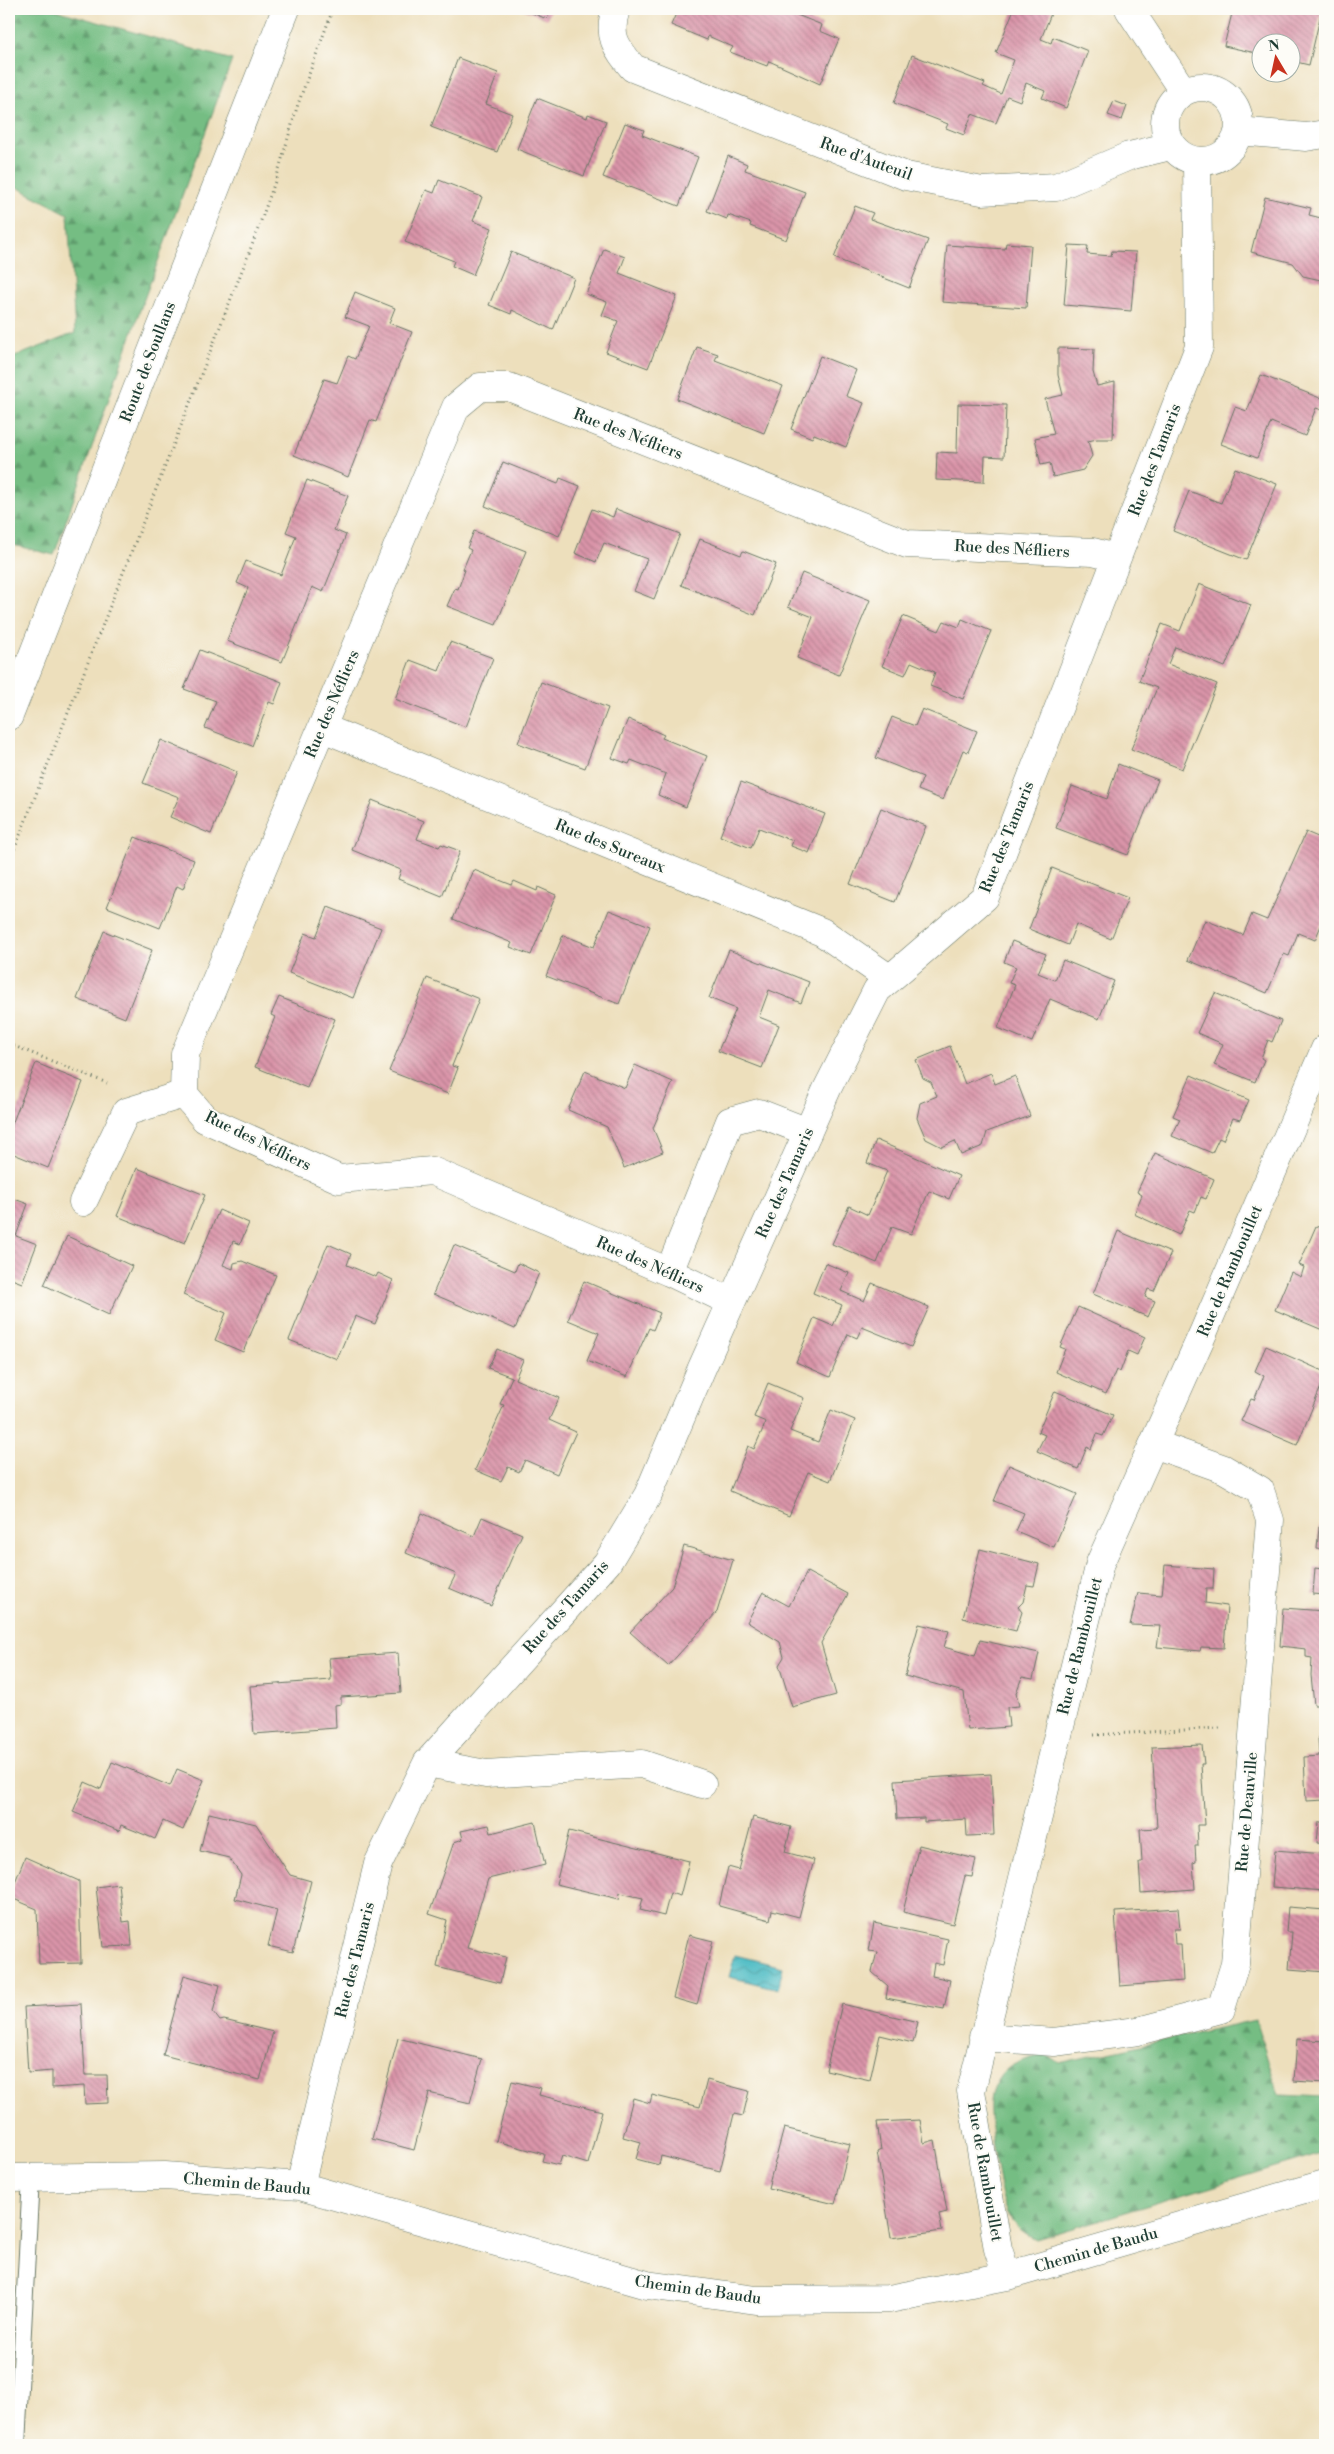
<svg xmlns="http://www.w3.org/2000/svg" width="1334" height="2454" font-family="'Libre Bodoni',serif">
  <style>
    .forest { fill: url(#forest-firs); stroke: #4a7d5c }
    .water { fill: url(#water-waves); stroke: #367c7c }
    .building { fill: url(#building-back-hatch) }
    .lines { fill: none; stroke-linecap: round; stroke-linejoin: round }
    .service-casing { stroke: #677664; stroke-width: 18 }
    .minor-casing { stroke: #677664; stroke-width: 29 }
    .secondary-casing { stroke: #677664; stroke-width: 29 }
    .path { stroke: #677664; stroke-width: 3; stroke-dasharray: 1 4; stroke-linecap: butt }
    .service { stroke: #fff; stroke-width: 16 }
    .minor { stroke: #fff; stroke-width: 28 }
    .secondary { stroke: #fff; stroke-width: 28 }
    .labels { text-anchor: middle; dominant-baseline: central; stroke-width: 4; stroke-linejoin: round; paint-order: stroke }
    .street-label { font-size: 16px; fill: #1f3d34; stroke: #fdfcf7 }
  </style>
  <defs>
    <pattern id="forest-firs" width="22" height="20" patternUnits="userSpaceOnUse" patternTransform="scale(1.25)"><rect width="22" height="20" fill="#74bd83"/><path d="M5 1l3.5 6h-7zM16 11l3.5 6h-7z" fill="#5f9b6c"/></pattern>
    <pattern id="water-waves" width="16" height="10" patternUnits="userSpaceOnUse" patternTransform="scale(1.25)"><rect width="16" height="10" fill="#4dbcc4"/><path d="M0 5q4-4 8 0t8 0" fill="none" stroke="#3f9aa0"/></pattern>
    <pattern id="building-back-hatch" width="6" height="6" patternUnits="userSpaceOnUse" patternTransform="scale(1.25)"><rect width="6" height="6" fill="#da94a9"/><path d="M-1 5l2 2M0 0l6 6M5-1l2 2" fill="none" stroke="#b07a8a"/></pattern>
  </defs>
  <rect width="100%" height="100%" fill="#fdfcf7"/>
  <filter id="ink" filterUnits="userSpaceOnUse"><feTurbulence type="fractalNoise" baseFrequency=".02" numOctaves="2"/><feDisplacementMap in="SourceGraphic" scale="10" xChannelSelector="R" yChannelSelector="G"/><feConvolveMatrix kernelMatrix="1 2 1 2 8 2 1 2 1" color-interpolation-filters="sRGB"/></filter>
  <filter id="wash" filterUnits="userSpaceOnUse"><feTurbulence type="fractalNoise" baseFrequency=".0096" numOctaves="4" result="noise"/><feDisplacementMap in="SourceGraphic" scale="20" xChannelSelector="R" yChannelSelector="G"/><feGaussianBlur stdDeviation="1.12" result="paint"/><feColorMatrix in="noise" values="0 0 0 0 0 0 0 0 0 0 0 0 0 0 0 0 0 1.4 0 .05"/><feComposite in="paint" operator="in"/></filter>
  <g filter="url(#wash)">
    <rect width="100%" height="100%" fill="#eddfbc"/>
    <path class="forest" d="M9 9H52L232 60 139 313 54 555 9 544V359L75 333 68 214 9 183Z
      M1255 2020 1279 2095 1325 2097V2152L1036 2239C1024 2233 1014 2226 1008 2214 999 2196 986 2114 991 2095 992 2090 996 2082 999 2078 1009 2062 1029 2059 1046 2054L1059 2063Z"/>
    <path class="water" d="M735 1955 783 1967 778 1989 729 1977Z"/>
    <g id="blocks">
      <path class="building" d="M522 9H551L547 19Z
        M678 9H782L822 25 820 31 839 39 820 84 769 61 767 66 730 52 733 47 708 36 707 40 671 25Z
        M1014 9H1046L1052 11 1041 39 1051 43 1053 37 1088 51 1066 108 1042 98 1045 91 1026 83 1020 101 1007 96 996 123 972 114 964 135 946 128 948 124 894 103 912 55 985 83 983 86 1001 94 1014 60 996 53Z
        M1233 9H1322L1309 65 1292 61V42H1262V45L1258 44 1256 53 1224 46Z
        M458 58 498 73 486 104 512 114 497 152 431 127Z
        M537 98 587 118 588 114 606 121 584 176 517 149Z
        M1114 101 1127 106 1122 120 1108 115Z
        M625 123 644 130 642 135 698 157 679 206 603 177Z
        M728 156 747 164 745 170 805 192 786 240 750 226 751 223 728 215 727 219 707 211Z
        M439 180 482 197 473 221 492 228 473 275 452 266 454 261 405 242 426 190 434 193Z
        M1265 197 1311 208 1309 215 1325 219V281L1303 276 1293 263 1251 252Z
        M855 206 873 213 870 219 928 240 909 288 834 258Z
        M1006 243 1031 245 1026 308 942 302 947 245 1005 249Z
        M1069 245 1088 246 1087 254 1111 256 1112 251 1136 252 1131 311 1064 305Z
        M604 249 625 257 619 273 677 296 648 368 606 352 618 321 602 315 607 302 586 294Z
        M511 252 574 278 553 330 512 310 511 314 489 305Z
        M355 292 395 308 389 323 412 332 376 422 370 420 348 477 294 455 324 379 337 383 348 356 355 359 369 326 345 317Z
        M697 347 718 354 715 360 783 386 764 433 677 399Z
        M1058 348 1094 349 1093 372 1097 386 1115 382 1113 439H1097L1088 441 1092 456 1083 470 1053 477 1050 463 1041 465 1035 438 1054 434 1045 399 1063 395 1058 375Z
        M820 356 856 370 846 396 864 403 846 447 814 434 812 438 791 429Z
        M1261 375 1320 398 1325 384V411L1316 408 1305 436 1271 422 1257 458 1221 444 1235 407 1247 411Z
        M958 404 1006 405 1004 457 985 456 984 482 936 480 937 452 957 453Z
        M503 462 558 484 560 478 580 486 559 536 485 506Z
        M1235 468 1277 484 1246 560 1173 531 1189 491 1221 503Z
        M307 480 348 496 334 530 346 535 323 592 312 587 282 662 227 641 248 588 237 583 246 561 281 575 296 536 286 532Z
        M592 509 613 517 616 509 680 534 654 599 634 591 647 559 604 543 596 562 575 553Z
        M474 531 526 551 496 625 447 606 455 588 458 589 465 570 463 569 471 550 467 548Z
        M700 539 741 555 743 551 776 564 755 615 681 585Z
        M802 573 870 600 839 675 797 658 813 617 788 607Z
        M1199 584 1251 605 1225 667 1175 647 1168 664 1217 684 1182 769 1131 749 1157 688 1139 681 1162 624 1180 631Z
        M903 616 939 631 944 621 959 627 962 619 991 631 963 699 930 686 935 672 911 662 905 675 882 666Z
        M450 642 493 658 466 727 395 699 410 660 439 671Z
        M200 650 282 682 274 704 269 702 252 746 205 728 216 701 184 689Z
        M541 682 608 708 585 768 518 743Z
        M922 709 977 731 968 752 963 750 943 800 918 790 923 777 876 758 892 717 915 726Z
        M628 719 664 735 662 738 707 756 686 807 658 795 666 774 631 760 629 764 612 758Z
        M161 740 237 772 211 834 170 817 179 797 143 783Z
        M1118 764 1158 780 1128 855 1056 828 1072 786 1107 799Z
        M741 782 825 814 809 853 791 846 793 841 759 828 751 848 720 836Z
        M372 800 424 821 417 839 439 847 441 844 460 851 442 897 398 879 401 870 352 850Z
        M881 808 926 826 895 902 850 884Z
        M1306 832 1325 840V916L1315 940 1298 933 1289 956 1284 954 1267 993 1188 960 1205 920 1243 935 1252 914 1267 920Z
        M135 837 194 860 183 889 177 886 160 928 107 907Z
        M1052 868 1128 898 1111 939 1076 924 1068 945 1029 929Z
        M474 870 512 885 514 881 537 891 538 887 556 895 531 955 510 947 512 943 453 919Z
        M328 907 381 928 353 998 289 973 305 933 316 937Z
        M609 910 650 926 619 1004 546 976 563 935 594 947Z
        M104 931 152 950 125 1018 77 999Z
        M1012 941 1046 954 1038 973 1055 980 1063 960 1114 981 1099 1019 1050 999 1032 1042 998 1028 1015 985 1009 983 1016 967 1004 962Z
        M729 950 809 982 801 1003 769 990 759 1017 779 1025 762 1068 718 1051 736 1009 709 998Z
        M427 978 479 999 452 1066 458 1068 448 1094 389 1071Z
        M1215 993 1281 1021 1272 1042 1268 1040 1261 1058 1264 1060 1255 1082 1214 1065 1223 1044 1197 1033Z
        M279 997 335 1019 307 1088 255 1067 275 1017 271 1015Z
        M950 1046 965 1084 991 1073 995 1084 1015 1076 1030 1116 987 1132 983 1146 961 1155 955 1141 942 1147 926 1139 917 1118 920 1103 937 1096 931 1082 923 1078 916 1060Z
        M36 1063 83 1082 48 1168 9 1152V1132Z
        M635 1065 673 1082 653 1128 663 1152 624 1168 607 1127 568 1110 585 1071 625 1088Z
        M1191 1075 1249 1100 1240 1120 1233 1118 1223 1140 1219 1138 1212 1153 1172 1136 1180 1119 1173 1116Z
        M876 1140 959 1176 949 1199 929 1191 911 1234 892 1227 877 1263 832 1244 849 1206 868 1215 887 1171 867 1163Z
        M1155 1153 1214 1179 1206 1199 1201 1197 1195 1212 1190 1210 1179 1235 1134 1214 1142 1195 1137 1192Z
        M137 1168 205 1195 185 1243 117 1216Z
        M9 1197 28 1204 16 1236 37 1244 22 1283 9 1278Z
        M219 1210 249 1223 240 1244 233 1241 223 1265 233 1269 234 1263 242 1261 276 1275 243 1352 215 1340 226 1313 183 1295Z
        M1316 1226 1325 1230V1331L1275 1310 1291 1272 1301 1277 1304 1267 1299 1265Z
        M1118 1231 1171 1253 1154 1291 1148 1289 1145 1297 1155 1301 1148 1317 1093 1294Z
        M67 1236 132 1266 109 1315 44 1285Z
        M328 1244 351 1254 347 1265 376 1277 378 1273 393 1280 375 1324 355 1316 337 1359 289 1340Z
        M454 1245 515 1271 518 1263 539 1273 515 1329 433 1294Z
        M825 1263 849 1273 841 1291 864 1301 872 1283 929 1307 911 1347 862 1327 857 1338 848 1334 830 1377 796 1362 814 1318 833 1326 842 1305 813 1293Z
        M584 1281 660 1313 653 1330 649 1328 627 1377 587 1361 599 1333 568 1320Z
        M1078 1307 1145 1337 1137 1355 1128 1351 1120 1372 1116 1370 1106 1394 1056 1372 1065 1349 1060 1347Z
        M1266 1346 1325 1372V1377L1297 1445 1241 1421 1251 1399 1254 1400 1264 1376 1255 1371Z
        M497 1349 523 1360 515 1379 559 1398 549 1420 576 1432 557 1474 525 1460 519 1472 508 1467 501 1481 475 1470 504 1405 500 1404 512 1377 488 1368Z
        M768 1383 804 1398 790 1431 818 1442 831 1410 855 1420 830 1481 808 1472 789 1516 730 1491 748 1446 754 1449 766 1422 754 1417Z
        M1055 1391 1113 1415 1103 1436 1097 1434 1091 1449 1087 1447 1078 1469 1037 1451 1045 1435 1038 1432Z
        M1324 1452H1325V1489H1321Z
        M1009 1465 1077 1494 1054 1547 1016 1531 1024 1513 994 1501Z
        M422 1513 474 1536 482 1517 522 1534 491 1606 449 1588 456 1574 406 1553Z
        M1319 1527H1325V1550L1317 1549Z
        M684 1546 733 1560 717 1612 668 1666 630 1632 672 1587Z
        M980 1549 1039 1564 1034 1586 1027 1585 1023 1602 1018 1607 1022 1612 1016 1631 963 1618Z
        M1324 1550 1325 1595 1313 1594 1315 1568 1322 1569Z
        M1165 1565 1214 1569 1213 1589H1206L1205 1603 1227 1606 1224 1648 1201 1647 1200 1651 1157 1647 1160 1626 1130 1625 1138 1593 1162 1595Z
        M807 1572 848 1594 821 1643 836 1695 792 1707 779 1665 784 1657 780 1642 747 1622 763 1592 789 1606Z
        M1283 1608 1325 1611V1705H1314L1311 1675 1312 1658 1306 1657V1649L1280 1646Z
        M919 1624 949 1631 944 1647 975 1656 980 1640 1039 1653 1033 1679 1022 1677 1016 1693 1019 1706 1007 1707 1009 1727 968 1730 964 1692 905 1676Z
        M398 1653 401 1693 341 1697V1704L335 1705 336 1728 254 1734 250 1686 331 1680 329 1658Z
        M1325 1736V1800L1306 1801 1304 1757 1319 1756 1318 1737Z
        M1202 1745 1204 1764H1201L1205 1825H1197L1198 1846H1195L1196 1862 1193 1863 1195 1889 1141 1893 1139 1862H1142L1140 1829 1157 1828 1152 1747Z
        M112 1762 170 1786 177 1769 204 1780 183 1830 163 1821 155 1839 121 1825 119 1831 73 1812 85 1782 101 1789Z
        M991 1774 994 1835 967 1836 966 1819 924 1822V1818L897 1819 895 1780Z
        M209 1813 256 1824 290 1875 311 1881 293 1952 268 1946 277 1910 235 1899 241 1875 229 1858 200 1851Z
        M753 1817 791 1827 785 1852 814 1860 799 1917 772 1910 770 1920 719 1906 728 1867 739 1870Z
        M535 1822 545 1865 488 1879 467 1948 506 1957 500 1983 437 1967 447 1920 429 1914 454 1842 463 1839 461 1831 489 1825 491 1833Z
        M1319 1822H1325V1844L1317 1843Z
        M569 1831 689 1861 680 1896 670 1893 664 1916 640 1910 643 1898 620 1893 619 1899 556 1884Z
        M919 1845 976 1859 972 1877 965 1876 953 1924 903 1912Z
        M1275 1850 1325 1854V1891L1272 1887Z
        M25 1857 79 1881 81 1963 39 1964 37 1909 9 1897Z
        M119 1884 123 1922 130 1921 132 1946 103 1947 96 1887Z
        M1288 1907 1325 1910V1972L1289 1969 1292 1932H1286Z
        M1178 1908 1180 1929H1174L1175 1944H1181L1183 1981 1120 1986 1115 1912Z
        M874 1923 948 1939 943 1965 934 1963 932 1976 950 1980 944 2009 886 1998 888 1986 872 1972 877 1952 869 1951Z
        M689 1935 713 1941 697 2005 673 1998Z
        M184 1975 220 1985 213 2012 220 2021 224 2020 273 2032 260 2080 163 2055Z
        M81 2004 85 2075H107L108 2103 85 2104 84 2086 52 2088V2071L28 2073 24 2007Z
        M842 2004 918 2022 913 2043 880 2035 870 2080 826 2070Z
        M398 2038 482 2059 470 2103 429 2093 414 2150 372 2139Z
        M1297 2039 1325 2041V2083L1294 2081Z
        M707 2080 749 2091 743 2116 734 2114 720 2171 661 2156 659 2165 636 2159 641 2142 623 2137 633 2098 650 2103 652 2095 700 2107Z
        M512 2081 541 2088 539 2095 602 2111 588 2164 562 2156 559 2165 542 2161 544 2154 496 2141Z
        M920 2120 924 2143 935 2140 947 2212 939 2214 942 2231 891 2238 877 2152 881 2150 877 2122Z
        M784 2128 850 2144 835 2204 768 2188Z"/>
    </g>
  </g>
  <g filter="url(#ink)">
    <use href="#blocks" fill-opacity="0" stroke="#677664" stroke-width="1"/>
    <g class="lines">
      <g class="service-casing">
        <path id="service" d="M17 2445 31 2177"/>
      </g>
      <g class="minor-casing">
        <path id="minor" d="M616 9C607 36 616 47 633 68L906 176 982 191 1056 187 1129 156 1171 146
          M1129 9 1183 91
          M1165 124a37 37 0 1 1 74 0a37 37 0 1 1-74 0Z
          M1239 131 1306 137 1325 134
          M323 728 822 932 890 979
          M83 1202 126 1112 184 1094
          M669 1272 730 1121 759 1113 808 1132
          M731 1302 669 1272 432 1171 339 1179 205 1119 184 1094 185 1054 456 407 480 387H509L907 544 1093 552 1116 558
          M427 1763 486 1774 642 1764 702 1784
          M983 2037 1054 2042 1138 2031 1221 2009 1235 1964 1270 1520 1260 1490 1224 1469 1154 1444
          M9 2178 165 2176 300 2186 647 2285 756 2300 889 2299 1007 2276 1325 2184
          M300 2186 378 1864 427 1763 607 1563 648 1495 701 1370 827 1089 877 990 985 897 1199 347 1197 161
          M1007 2276 998 2249 971 2091 1100 1563 1204 1331 1325 1049"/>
      </g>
      <g class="secondary-casing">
        <path id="secondary" d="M9 716 286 9"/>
      </g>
      <path class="path" d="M9 863 254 240 277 176 298 104 333 9
        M9 1044 107 1083
        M1094 1735 1220 1728"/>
      <use href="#service" class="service"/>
      <use href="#minor" class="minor"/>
      <use href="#secondary" class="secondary"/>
    </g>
  </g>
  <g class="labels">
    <g class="street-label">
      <text transform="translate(866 159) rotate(20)">Rue d'Auteuil</text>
      <text transform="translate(148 362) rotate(-69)">Route de Soullans</text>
      <text transform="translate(628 434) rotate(21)">Rue des Néfliers</text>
      <text transform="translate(1155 460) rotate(-69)">Rue des Tamaris</text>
      <text transform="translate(1012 549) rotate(3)">Rue des Néfliers</text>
      <text transform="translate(332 704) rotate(-67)">Rue des Néfliers</text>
      <text transform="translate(1007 837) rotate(-68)">Rue des Tamaris</text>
      <text transform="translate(610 846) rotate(22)">Rue des Sureaux</text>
      <text transform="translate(258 1141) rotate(26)">Rue des Néfliers</text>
      <text transform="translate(785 1183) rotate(-66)">Rue des Tamaris</text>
      <text transform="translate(650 1265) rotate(24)">Rue des Néfliers</text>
      <text transform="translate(1230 1271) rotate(-67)">Rue de Rambouillet</text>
      <text transform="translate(566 1607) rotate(-48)">Rue des Tamaris</text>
      <text transform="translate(1080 1646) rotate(-76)">Rue de Rambouillet</text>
      <text transform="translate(1247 1812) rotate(-85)">Rue de Deauville</text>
      <text transform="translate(355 1960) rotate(-76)">Rue des Tamaris</text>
      <text transform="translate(985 2172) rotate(80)">Rue de Rambouillet</text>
      <text transform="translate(247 2184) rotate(5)">Chemin de Baudu</text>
      <text transform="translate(1096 2250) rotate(-16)">Chemin de Baudu</text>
      <text transform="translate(698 2290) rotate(8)">Chemin de Baudu</text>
    </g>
  </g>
  <rect width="1334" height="2454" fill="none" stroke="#fdfcf7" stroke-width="30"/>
  <g transform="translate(1276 58) rotate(351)"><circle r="24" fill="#fdfcf7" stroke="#a4b0a9"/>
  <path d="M0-4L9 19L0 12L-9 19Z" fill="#c8321e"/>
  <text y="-8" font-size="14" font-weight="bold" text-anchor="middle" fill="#1f3d34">N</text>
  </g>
</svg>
